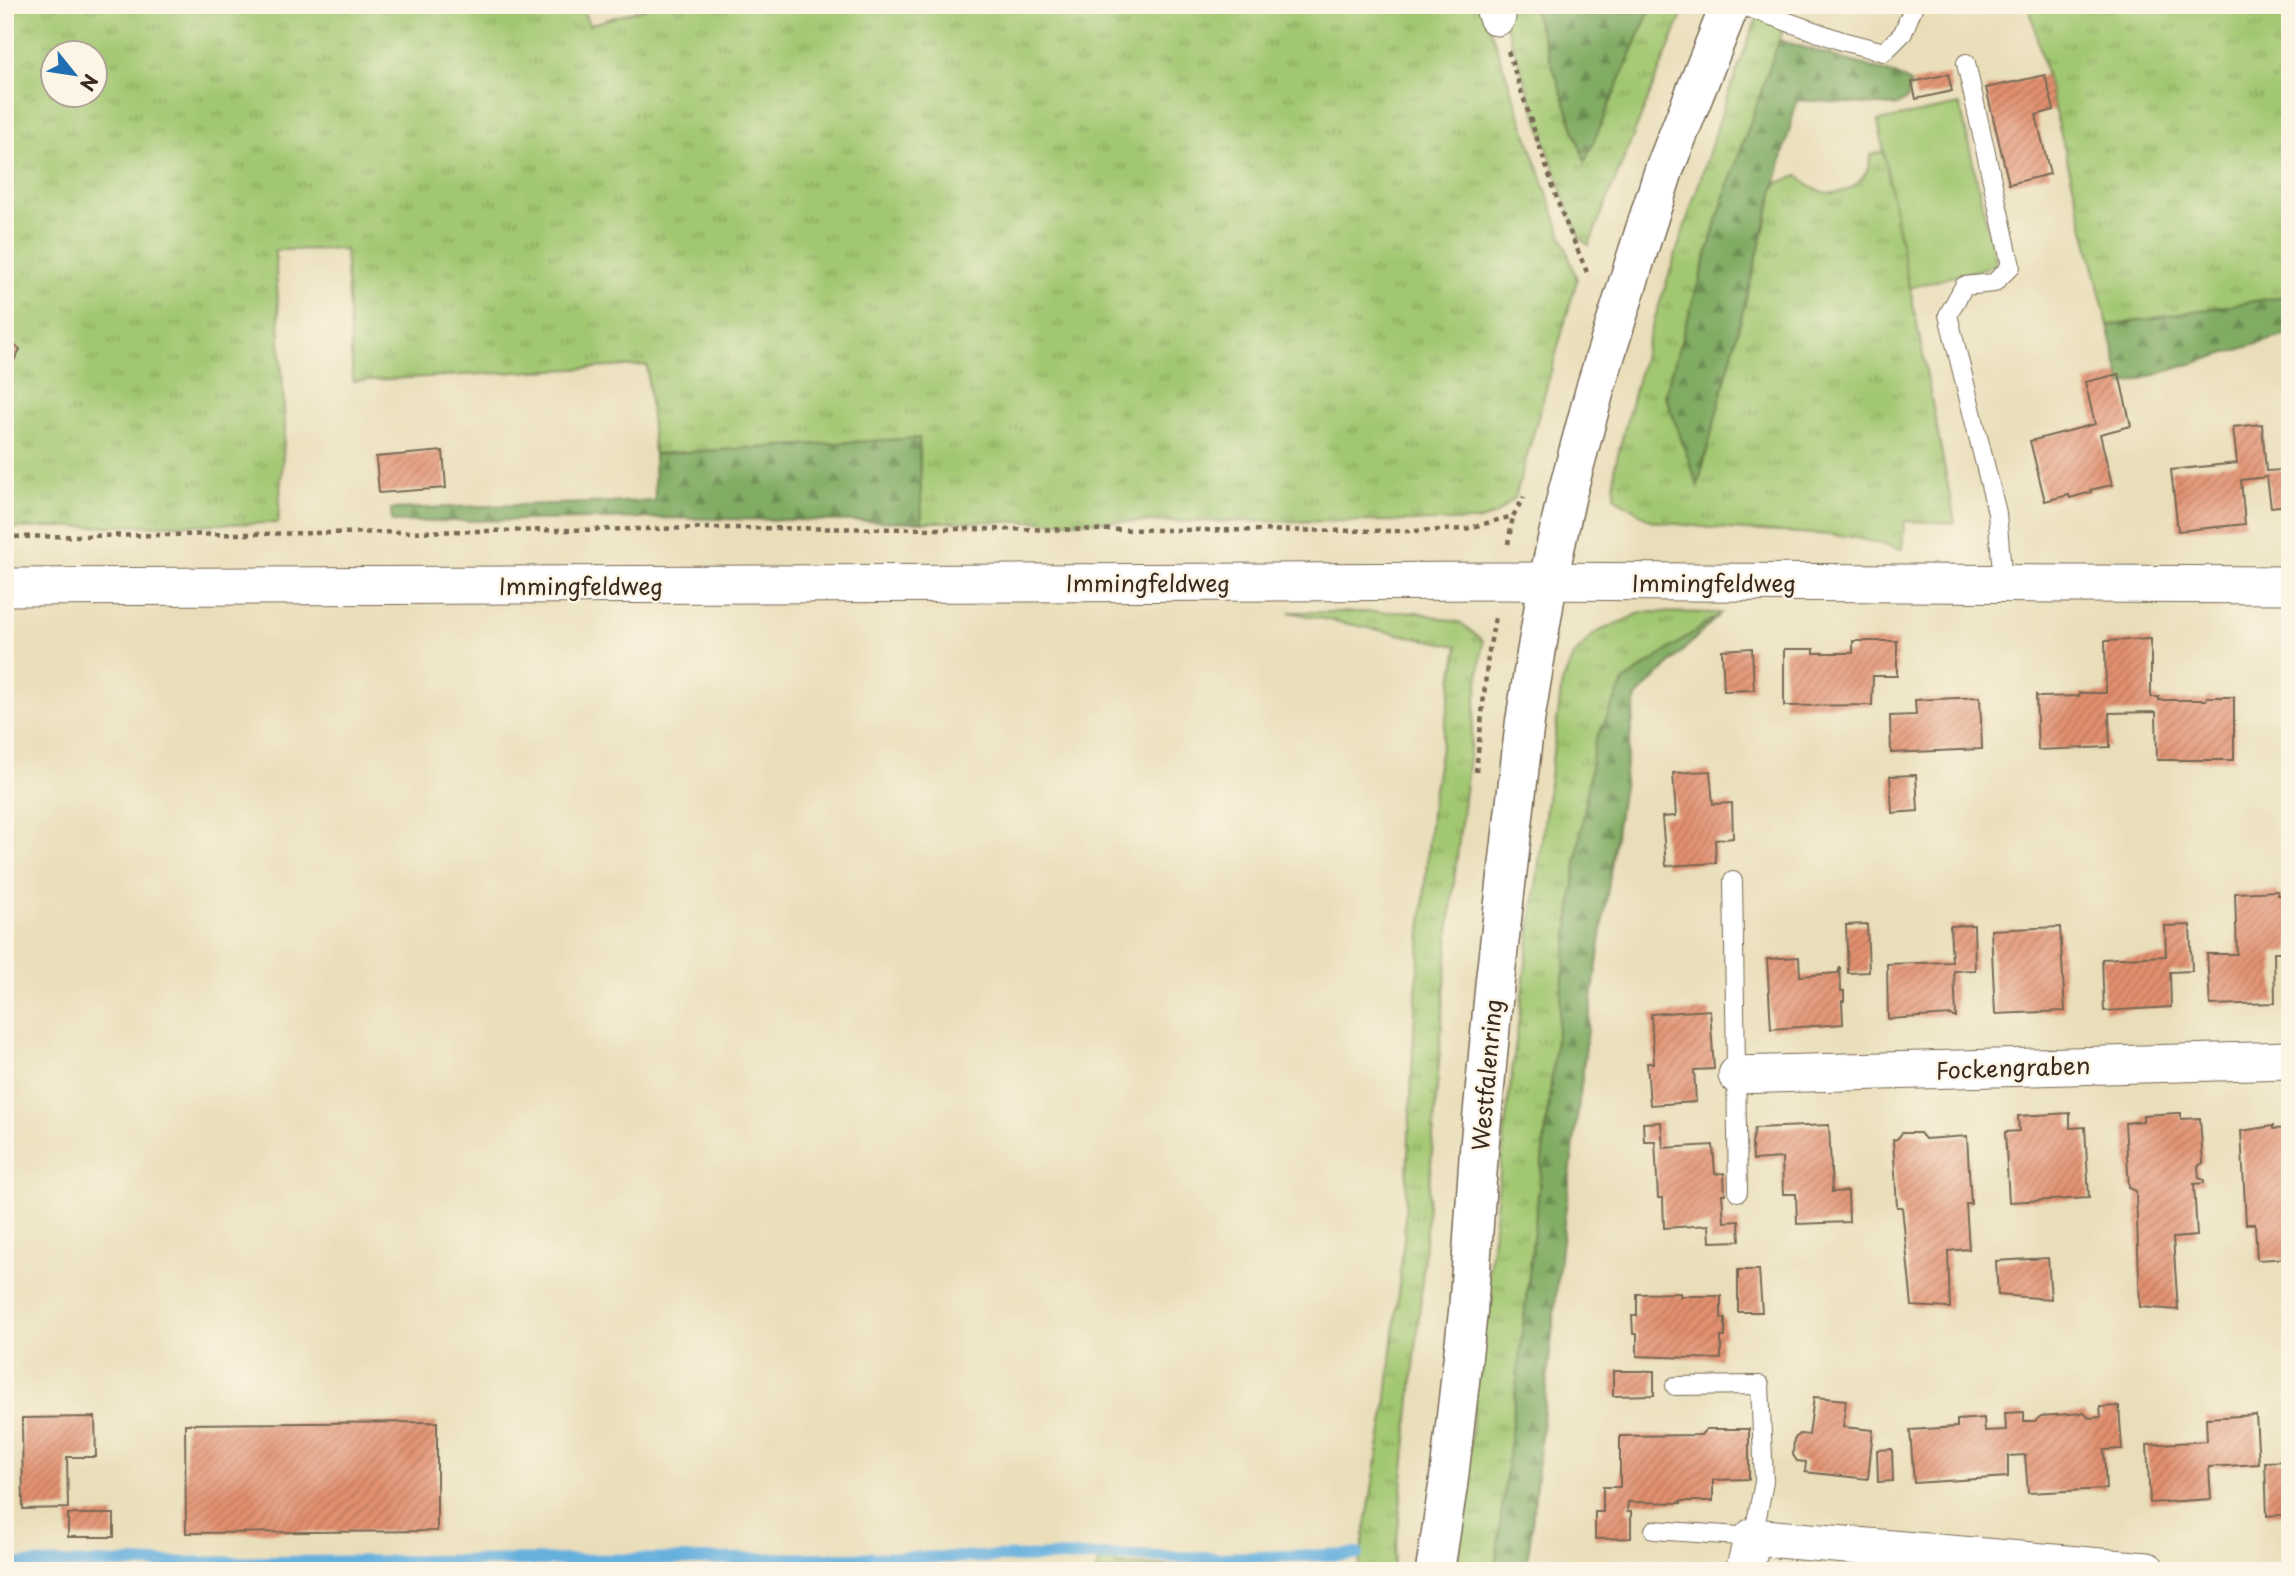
<svg xmlns="http://www.w3.org/2000/svg" width="2295" height="1576" font-family="'Playpen Sans',sans-serif">
  <style>
    .grass { fill: url(#grass-tufts); stroke: #6e7848; stroke-width: 2; fill-rule: evenodd }
    .forest { fill: url(#forest-firs); stroke: #5e6b40; stroke-width: 2 }
    .pitch { fill: #a2c771; stroke: #6e7848; stroke-width: 2 }
    .lines { fill: none; stroke-linecap: round; stroke-linejoin: round }
    .stream { stroke: #66b0de; stroke-width: 12 }
    .building { fill: url(#building-hatch) }
    .service-casing { stroke: #786954; stroke-width: 20 }
    .minor-casing { stroke: #786954; stroke-width: 39 }
    .tertiary-casing { stroke: #786954; stroke-width: 41 }
    .path { stroke: #786954; stroke-width: 4.5; stroke-dasharray: 5 5; stroke-linecap: butt }
    .service { stroke: #fff; stroke-width: 18 }
    .minor { stroke: #fff; stroke-width: 37 }
    .tertiary { stroke: #fff; stroke-width: 38 }
    .labels { text-anchor: middle; dominant-baseline: central; stroke-width: 5; stroke-linejoin: round; paint-order: stroke }
    .street-label { font-size: 23px; fill: #3b2a1e; stroke: #fcf5e5 }
  </style>
  <defs>
    <pattern id="grass-tufts" width="24" height="20" patternUnits="userSpaceOnUse" patternTransform="scale(1.75)"><rect width="24" height="20" fill="#a2c771"/><path d="M3 7l-1-3M5 7V3M7 7l1-3M15 17l-1-3M17 17v-4M19 17l1-3" fill="none" stroke="#85a25c"/></pattern>
    <pattern id="forest-firs" width="22" height="20" patternUnits="userSpaceOnUse" patternTransform="scale(1.75)"><rect width="22" height="20" fill="#81ac63"/><path d="M5 1l3.5 6h-7zM16 11l3.5 6h-7z" fill="#6b8c51"/></pattern>
    <pattern id="building-hatch" width="6" height="6" patternUnits="userSpaceOnUse" patternTransform="scale(1.75)"><rect width="6" height="6" fill="#e29070"/><path d="M-1 1l2-2M0 6l6-6M5 7l2-2" fill="none" stroke="#b8765b"/></pattern>
  </defs>
  <rect width="100%" height="100%" fill="#fcf5e5"/>
  <filter id="ink" filterUnits="userSpaceOnUse"><feTurbulence type="fractalNoise" baseFrequency=".0143" numOctaves="2"/><feDisplacementMap in="SourceGraphic" scale="14" xChannelSelector="R" yChannelSelector="G"/><feConvolveMatrix kernelMatrix="1 2 1 2 8 2 1 2 1" color-interpolation-filters="sRGB"/></filter>
  <filter id="wash" filterUnits="userSpaceOnUse"><feTurbulence type="fractalNoise" baseFrequency=".00686" numOctaves="4" result="noise"/><feDisplacementMap in="SourceGraphic" scale="28" xChannelSelector="R" yChannelSelector="G"/><feGaussianBlur stdDeviation="1.57" result="paint"/><feColorMatrix in="noise" values="0 0 0 0 0 0 0 0 0 0 0 0 0 0 0 0 0 1.4 0 .05"/><feComposite in="paint" operator="in"/></filter>
  <g filter="url(#wash)">
    <rect width="100%" height="100%" fill="#e9deb9"/>
    <path class="grass" d="M5 5H581L589 25 654 5H1482L1577 280 1515 498 1495 515 1477 521 922 522 919 438 654 454 647 365 353 381 345 249 275 250 285 427 278 523 5 528ZM52 52H94V94H52Z
      M1499 5H1532L1585 161 1652 5H1686L1589 245 1580 239 1566 203Z
      M1762 5H1792L1724 198 1665 395 1698 484 1776 183 1799 176C1823 207 1868 193 1871 155L1884 151 1955 523 1904 521 1902 549 1847 536 1712 528 1652 521 1614 497 1615 466 1648 339 1728 94Z
      M2029 5H2290V295L2108 326Z
      M1289 612H1417L1461 623 1483 641 1451 907 1420 1307 1397 1540 1392 1571H1358L1386 1407 1404 1237 1416 994 1432 801 1458 646Z
      M1643 612 1721 613 1624 681 1577 857 1495 1571H1456L1505 1127 1562 683 1573 656 1595 633Z
      M1098 1552H1117L1116 1565 1191 1567 1195 1571H1095L1099 1564Z"/>
    <path class="forest" d="M1532 5H1652L1585 162Z
      M1779 40 1897 75 1910 83 1908 98 1896 106 1797 100 1698 486 1665 394 1724 198Z
      M2290 295V334L2122 385 2108 326Z
      M919 438 922 522 656 518 392 522 391 509 655 501 654 454Z
      M1721 613 1636 697 1591 1005 1561 1248 1530 1542 1525 1571H1495L1577 857 1595 741 1624 681Z"/>
    <path class="pitch" d="M1960 105 1996 265 1909 288 1878 121Z"/>
    <g class="lines">
      <path class="stream" d="M5 1564 1120 1556 1219 1558 1358 1554"/>
    </g>
    <g id="blocks">
      <path class="building" d="M1948 74 1952 91 1916 99 1912 82Z
        M2045 75 2054 110 2036 115 2050 174 2009 184 1986 88Z
        M5 340 20 349 12 364 5 360Z
        M2119 374 2131 426 2100 434 2112 485 2090 490 2091 492 2070 498 2069 495 2045 501 2030 441 2095 424 2085 382Z
        M2262 424 2266 471 2284 470 2288 505 2271 507 2267 477 2241 480 2245 524 2178 531 2171 470 2237 463 2233 427Z
        M443 451 446 488 379 493 376 457Z
        M2151 639V697H2159V700H2206L2207 697H2234V760H2157L2156 712 2109 713 2110 747 2038 750 2036 695 2039 697 2079 696V693H2106L2105 641Z
        M1853 641H1897V676H1873L1872 705 1784 706V649H1814V653H1853Z
        M1752 648 1754 690 1724 691 1722 650Z
        M1980 697 1982 749 1891 753 1890 716 1916 715 1915 700Z
        M1710 771 1713 804 1732 803 1733 838 1715 840 1716 863 1666 866 1662 817 1676 816 1673 773Z
        M1916 775 1918 811 1892 813 1890 776Z
        M2278 891V895H2290V952H2274L2275 1003 2210 1005 2207 954H2237L2235 893Z
        M1867 924 1869 972 1848 973 1846 925Z
        M1974 925 1975 970 1954 971 1956 1017H1953L1952 1015 1888 1019 1887 964 1952 962 1950 926Z
        M2190 925 2192 971 2170 972 2171 1007 2104 1011 2102 959 2166 956 2165 926Z
        M2060 927 2065 1011 1995 1014 1991 930Z
        M1799 957 1800 976 1838 973 1840 967 1841 991H1844V1001H1842L1843 1024 1771 1029 1767 959Z
        M1710 1010 1714 1069 1694 1070 1696 1102 1650 1105 1647 1063H1654L1651 1014Z
        M2070 1113V1128L2085 1127 2089 1198 2009 1202 2005 1132 2019 1131 2018 1116Z
        M2178 1113H2181V1119L2200 1118 2203 1163 2198 1166 2199 1178 2204 1180V1183L2194 1184 2197 1236 2173 1238 2178 1310 2140 1307 2136 1191 2129 1188 2125 1123 2143 1121V1115Z
        M1661 1122 1663 1148 1713 1145 1715 1174 1724 1173 1725 1194H1722L1724 1222 1739 1221 1740 1241 1710 1242 1709 1225 1664 1228 1663 1198H1658L1655 1141H1644L1643 1123Z
        M1829 1125 1832 1192 1848 1191 1849 1222 1797 1224 1796 1194H1783L1782 1158 1753 1160 1752 1143 1755 1128Z
        M2273 1126V1129L2290 1128V1258L2257 1260 2255 1224H2246L2241 1131Z
        M1902 1133H1920L1925 1139 1967 1136 1971 1204H1966L1969 1249 1948 1251 1950 1308 1912 1306 1902 1207H1897L1893 1140 1897 1139Z
        M2048 1258 2051 1299 1998 1295 1996 1261Z
        M1738 1270H1759L1762 1312H1738Z
        M1680 1293V1296H1721V1318H1725V1337H1721V1359L1637 1356V1334H1633L1632 1316H1637V1294Z
        M1613 1371H1654V1395L1613 1396Z
        M1814 1397 1846 1400 1843 1427 1873 1430 1868 1479 1805 1472 1806 1462 1797 1461 1793 1455 1794 1439 1800 1434 1809 1435Z
        M2119 1406 2122 1449 2104 1450 2106 1489 2028 1493 2025 1455 2008 1456V1477L1914 1483 1910 1430 1957 1427V1420L1984 1418 1985 1431 2006 1430 2005 1413 2024 1412V1421H2035L2041 1416 2084 1413 2089 1418 2101 1417 2100 1407Z
        M2256 1415 2259 1464 2209 1467 2211 1499 2150 1503 2147 1445 2207 1441 2206 1418Z
        M95 1417 96 1457H67L68 1508 23 1509 22 1418Z
        M437 1422V1531L186 1533 185 1424Z
        M1706 1429H1749V1479L1713 1480V1501H1680L1681 1503 1628 1502 1627 1512H1631V1538L1595 1539V1512H1603V1487H1620V1436L1701 1435Z
        M1892 1449 1893 1481 1878 1482 1877 1450Z
        M2290 1461V1514L2267 1516 2265 1462Z
        M68 1514H114V1537H68Z"/>
    </g>
  </g>
  <g filter="url(#ink)">
    <use href="#blocks" fill-opacity="0" stroke="#786954" stroke-width="2"/>
    <g class="lines">
      <g class="service-casing">
        <path id="service" d="M1740 5 1842 41 1884 52 1903 33 1914 5
          M1966 63 2011 266 1994 283 1964 286 1948 315 1997 513 2003 584
          M1733 881 1738 1192
          M1654 1530 1753 1537 1764 1482 1760 1385 1675 1386"/>
      </g>
      <g class="minor-casing">
        <path id="minor" d="M1493 5 1497 17
          M5 587 1501 581 2290 585
          M1737 1075 2290 1060
          M1744 1571 1753 1537 2147 1571"/>
      </g>
      <g class="tertiary-casing">
        <path id="tertiary" d="M1435 1571 1448 1486 1468 1312 1479 1151 1495 980 1525 721 1548 581 1567 494 1596 386 1633 267 1664 170 1730 5"/>
      </g>
      <path class="path" d="M1508 51 1561 211 1589 277
        M5 537 719 528 1412 531 1465 529 1513 516 1524 497
        M1508 544 1513 516
        M1476 772 1488 656 1495 618"/>
      <use href="#service" class="service"/>
      <use href="#minor" class="minor"/>
      <use href="#tertiary" class="tertiary"/>
    </g>
  </g>
  <g class="labels">
    <g class="street-label">
      <text x="1148" y="582">Immingfeldweg</text>
      <text x="1714" y="582">Immingfeldweg</text>
      <text x="581" y="585">Immingfeldweg</text>
      <text transform="translate(2013 1067) rotate(-2)">Fockengraben</text>
      <text transform="translate(1486 1075) rotate(-85)">Westfalenring</text>
    </g>
  </g>
  <rect width="2295" height="1576" fill="none" stroke="#fcf5e5" stroke-width="28"/>
  <g transform="translate(74 74) rotate(120)"><circle r="33" fill="#fcf5e5" stroke="#afa495" stroke-width="2"/>
  <path d="M0-5L12 26L0 18L-12 26Z" fill="#1f6fb2"/>
  <text y="-10" font-size="19" font-weight="bold" text-anchor="middle" fill="#3b2a1e">N</text>
  </g>
</svg>
